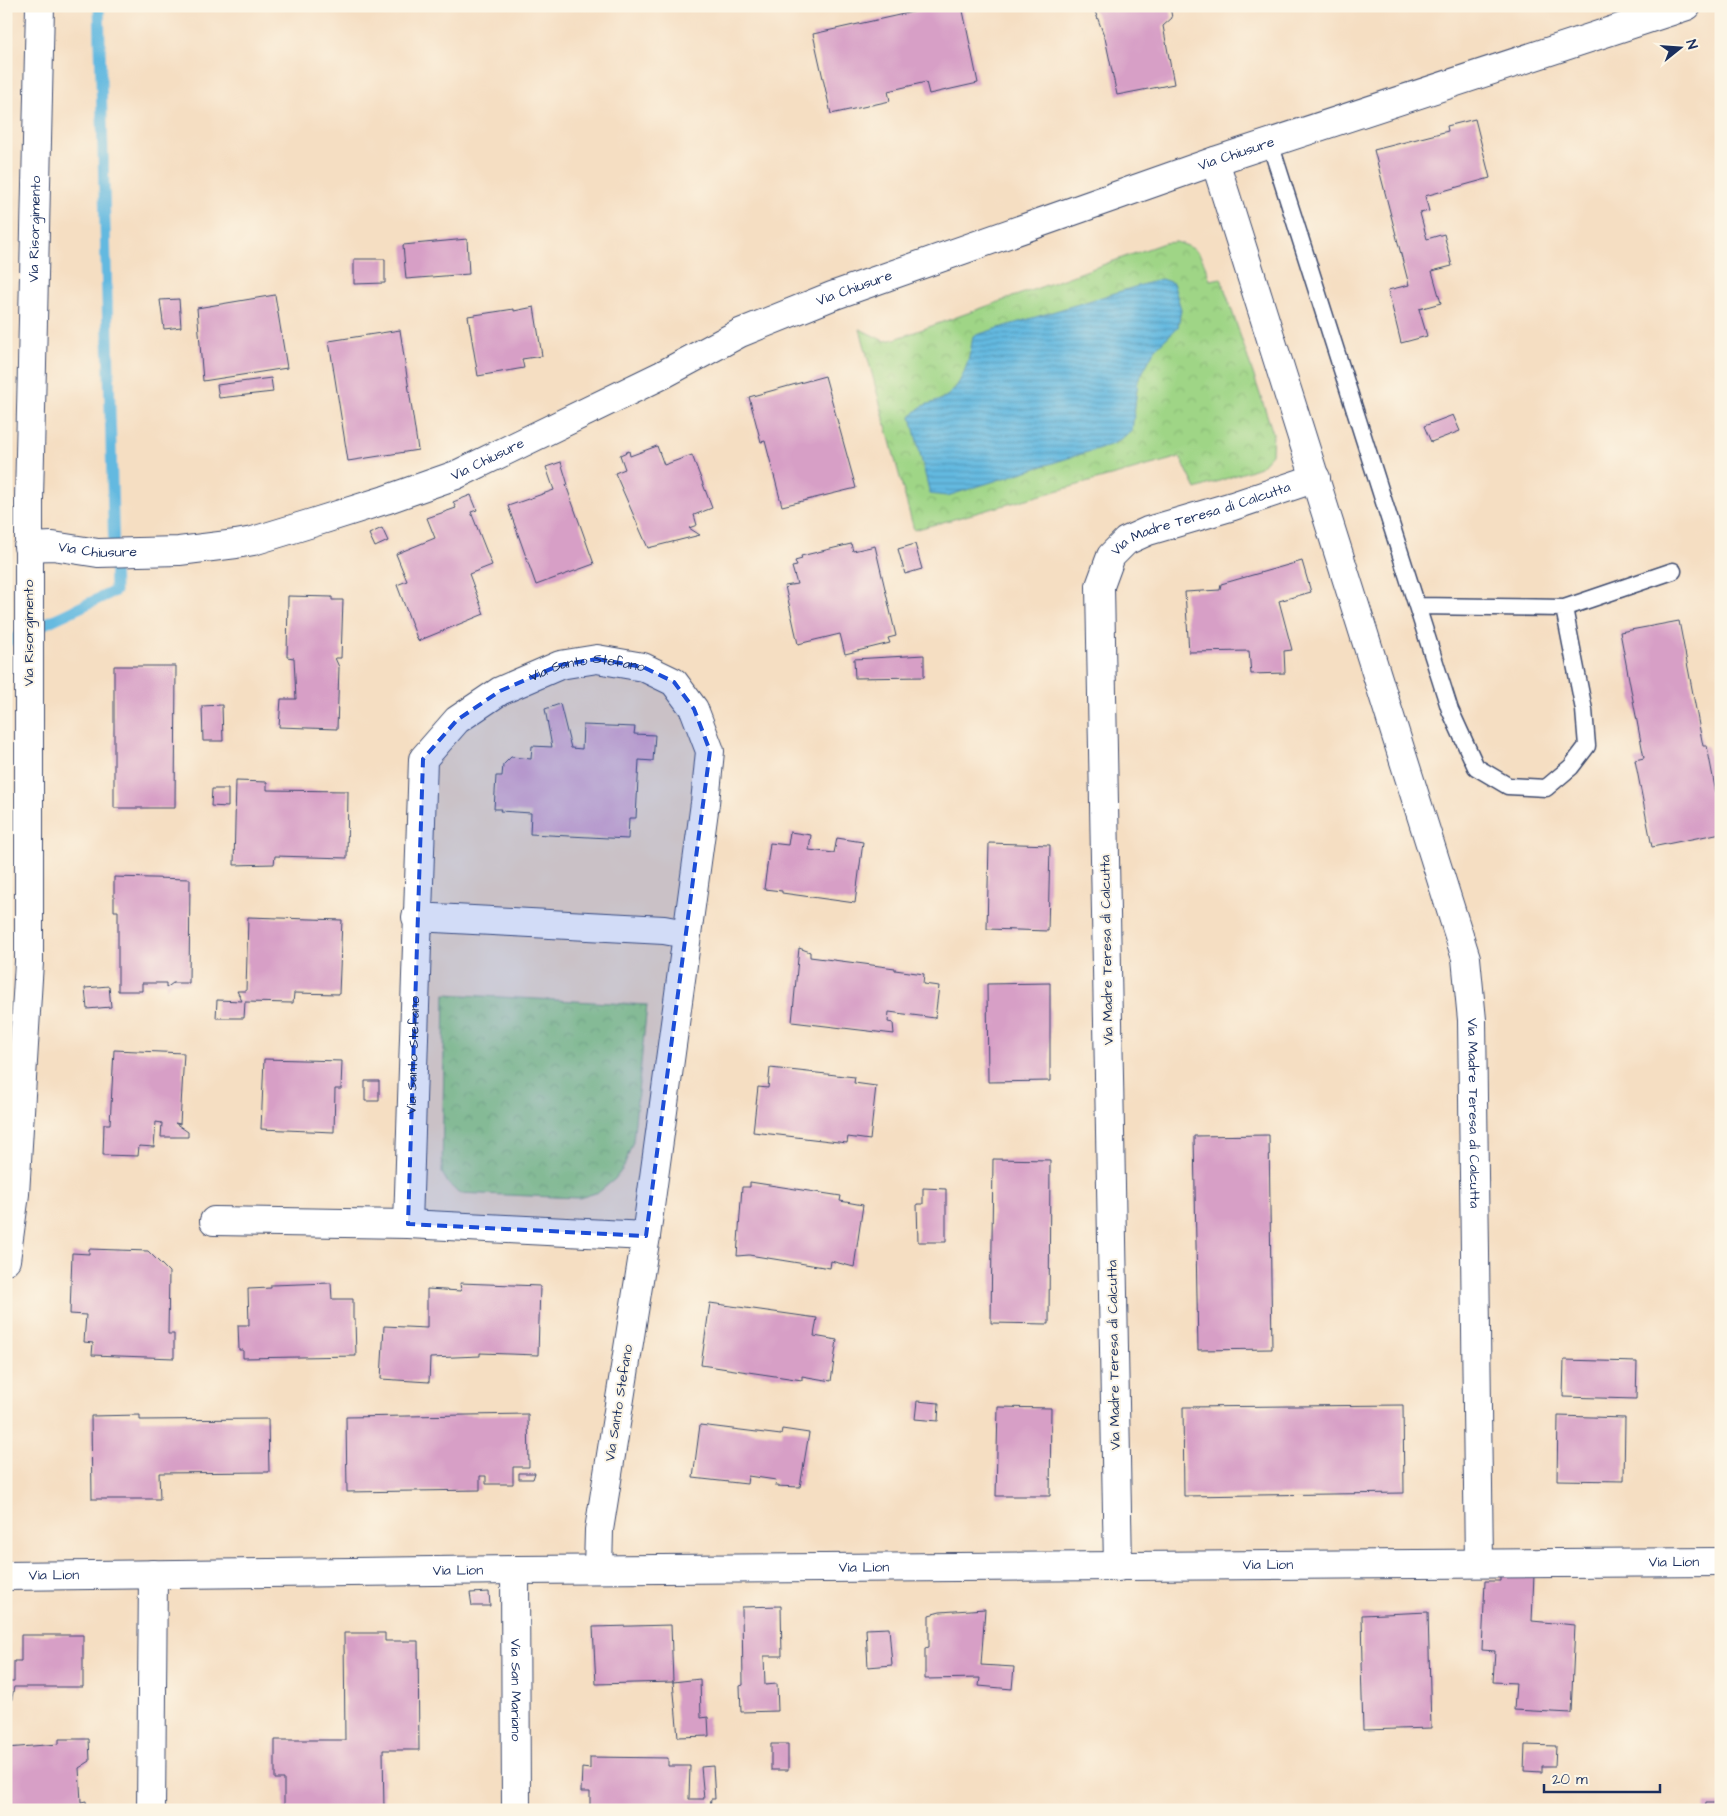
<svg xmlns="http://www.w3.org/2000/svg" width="1727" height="1816" font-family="'Architects Daughter',sans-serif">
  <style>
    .park { fill: url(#park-crowns); stroke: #5d8272 }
    .water { fill: url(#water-rules); stroke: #3f749f }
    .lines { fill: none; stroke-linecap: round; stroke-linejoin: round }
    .stream { stroke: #63b9e0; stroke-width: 11 }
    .building { fill: #d79fc6 }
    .service-casing { stroke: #3c496d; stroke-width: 19 }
    .minor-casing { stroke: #3c496d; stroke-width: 30 }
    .tertiary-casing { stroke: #3c496d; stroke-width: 30 }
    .secondary-casing { stroke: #3c496d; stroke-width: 30 }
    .service { stroke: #fff; stroke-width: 16 }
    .minor { stroke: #fff; stroke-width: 28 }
    .tertiary { stroke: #fff; stroke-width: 28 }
    .secondary { stroke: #fff; stroke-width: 28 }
    .marked { fill: #1d4ed8; fill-opacity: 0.2; stroke: #1d4ed8; stroke-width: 4; stroke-dasharray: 10 6; stroke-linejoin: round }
    .labels { text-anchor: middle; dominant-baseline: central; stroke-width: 4; stroke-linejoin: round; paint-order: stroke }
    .street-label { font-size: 14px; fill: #1b2f5e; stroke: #fcf5e5 }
  </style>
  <defs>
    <pattern id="park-crowns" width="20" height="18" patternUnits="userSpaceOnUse" patternTransform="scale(1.25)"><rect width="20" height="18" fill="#9fd586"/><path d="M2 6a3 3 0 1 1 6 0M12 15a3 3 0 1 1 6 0" fill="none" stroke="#88b776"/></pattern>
    <pattern id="water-rules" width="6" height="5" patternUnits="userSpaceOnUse" patternTransform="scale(1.25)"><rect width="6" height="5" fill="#63b9e0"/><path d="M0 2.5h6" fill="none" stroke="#5197b9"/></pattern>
  </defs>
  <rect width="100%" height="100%" fill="#fcf5e5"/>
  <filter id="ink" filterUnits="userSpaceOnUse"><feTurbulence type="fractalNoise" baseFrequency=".02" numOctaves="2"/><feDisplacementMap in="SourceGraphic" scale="10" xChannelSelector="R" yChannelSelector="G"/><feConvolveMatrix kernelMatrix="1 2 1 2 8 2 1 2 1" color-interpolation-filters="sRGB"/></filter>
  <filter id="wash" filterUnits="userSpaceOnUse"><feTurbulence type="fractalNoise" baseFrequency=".0096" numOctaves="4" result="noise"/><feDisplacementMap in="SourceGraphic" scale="20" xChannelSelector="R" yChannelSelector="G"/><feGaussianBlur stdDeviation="1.12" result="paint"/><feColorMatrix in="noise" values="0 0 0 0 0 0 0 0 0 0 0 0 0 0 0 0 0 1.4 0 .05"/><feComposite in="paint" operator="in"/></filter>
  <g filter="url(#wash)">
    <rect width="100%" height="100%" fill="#f5dec2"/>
    <path class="park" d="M1176 242C1201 249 1202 256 1210 280L1221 278 1273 433 1272 454 1260 467 1196 489 1180 457 914 530 860 329 884 341 895 339 1164 243Z
      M445 994 647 1005 633 1141 624 1167 615 1179 599 1192 579 1198 458 1193 448 1183 442 1173Z"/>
    <path class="water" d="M1161 279 1173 283 1181 309 1178 327 1155 349 1138 381 1132 431 1113 444 947 496 930 494 911 417C922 403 925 406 940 400 963 390 970 357 973 336Z"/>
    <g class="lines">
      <path class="stream" d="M6 642 115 591 99 6"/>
    </g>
    <g id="blocks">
      <path class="building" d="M940 6H962L978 83 929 94 926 82 888 91 890 101 831 114 813 34Z
        M1093 6H1170L1172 18 1163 26 1174 84 1117 95 1105 38Z
        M1475 119 1490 178 1425 196 1429 211 1420 213 1427 239 1444 234 1452 266 1432 271 1441 303 1419 309 1427 336 1401 343 1388 290 1409 285 1374 150 1448 131 1447 126Z
        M467 239 469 274 406 279 403 245Z
        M354 259H385V283L354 284Z
        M275 295 287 368 203 381 197 308Z
        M179 299 181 327 164 329 160 300Z
        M534 307 542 356 522 359 524 368 478 376 468 316 514 309V311Z
        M400 330 418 450 348 461 329 341Z
        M825 376 856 488 782 506 765 441 761 442 749 397Z
        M271 378 273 392 219 398 217 385Z
        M1453 415 1460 431 1431 442 1424 426Z
        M657 446 664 465 692 455 712 508 694 515 697 525 689 528 700 535 648 548 615 473 625 469 620 455 629 451 630 456Z
        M561 462 568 485H566L594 564 536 585 508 506 554 490 546 467Z
        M471 495 477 510 471 512 492 565 469 574 484 614 418 641 397 585 407 581 396 554 435 538 427 518 456 508 453 502Z
        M382 528 388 541 375 547 369 534Z
        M851 544 853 551 875 546 896 636 888 638 890 643 845 654 840 634 798 644 785 586 797 584 792 567 797 566 795 561 802 559 801 556Z
        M915 544 922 569 905 574 898 549Z
        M1302 561 1311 592 1279 601 1292 650 1284 651 1285 673 1251 674 1249 651 1189 652 1185 592 1220 590 1221 584Z
        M288 596 332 597V600H343L341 658H335L339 667 337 729 279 727 281 699H296L294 658 287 657Z
        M1679 621 1703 746H1707L1721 819V833L1652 847 1635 760 1644 758 1620 632Z
        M924 655V677L855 678 854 659Z
        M114 666H176L175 808H114Z
        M560 704 571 748 582 749 583 725 635 727 634 734 655 735 653 761 639 760 636 818H629L628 839 530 834 531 813 500 811 501 809H494L496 776H502L503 765 511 757 531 759 532 746 552 747 545 709Z
        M222 705 223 741H203L202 706Z
        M236 781 267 782V790L348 791 347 858 275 856 274 864 234 865Z
        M212 789H228V807L211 806Z
        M790 832 811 835 809 850 834 853 837 838 863 842 855 903 782 893V891L764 889 770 843 788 845Z
        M989 843 1050 845 1048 931 987 929Z
        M114 877 190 879 189 983H173L166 988V983H142V991H118V911H114Z
        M248 917 342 920 339 994 294 993 293 1003 245 1002 244 1018H216L217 1000 242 1001 237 991H246Z
        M799 948 810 952V957L895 968V970L924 974 923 984 939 986 935 1018 889 1012 888 1022 893 1023 894 1034 792 1022Z
        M1050 983V1081L988 1082 987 984Z
        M109 986 111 1007 87 1009 85 988Z
        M114 1050 184 1053 180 1124 175 1123 188 1132V1137H161L162 1123 156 1122 154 1147 139 1146 138 1156 103 1155 104 1124H110Z
        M264 1059 342 1061 341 1089H335L334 1132 261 1129Z
        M770 1068 855 1077 854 1083 876 1086 870 1140 848 1137 847 1143 753 1132 758 1087 768 1088Z
        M365 1081H379V1101H365Z
        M1269 1135 1272 1349 1198 1350 1194 1136Z
        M993 1159 1050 1160 1049 1324 991 1323Z
        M750 1182 841 1196 840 1201 863 1205 854 1267 831 1261 830 1268 749 1255 737 1256 742 1187H750Z
        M923 1188 946 1189V1242H918L917 1204H923Z
        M89 1249 148 1251 169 1272 168 1334H174V1358L92 1355 93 1343 84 1342 86 1315 70 1314 72 1253 89 1254Z
        M331 1283 332 1299H353V1319H355L356 1356 243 1358V1350H239L238 1325H249L248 1289 271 1288V1285Z
        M460 1283 540 1286 538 1355 480 1353V1356L430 1358 429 1382 381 1379 384 1326 427 1328V1289L461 1291Z
        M710 1303 817 1318 814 1336 837 1340 831 1381 802 1376V1380L701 1365Z
        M1564 1360 1637 1362 1636 1399 1563 1397Z
        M917 1401 939 1403 938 1421 915 1419Z
        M1403 1405 1404 1493 1184 1496 1183 1407Z
        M998 1407 1051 1408 1050 1496H996Z
        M528 1414 529 1467H513V1484H486V1476H480V1490L347 1492 346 1417Z
        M140 1415V1420L268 1419 269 1472 159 1473 160 1499H92L91 1416Z
        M1558 1416 1625 1418 1624 1481 1557 1480Z
        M700 1425 781 1435 782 1429 809 1433 800 1487 775 1486 776 1480 748 1476 747 1484 693 1478Z
        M519 1473H535L533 1479H519Z
        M1500 1574 1534 1575 1532 1621 1575 1625 1571 1713 1514 1710 1516 1683 1493 1682 1495 1651 1482 1650 1485 1581H1500Z
        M489 1592 490 1606H472L470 1593Z
        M781 1606 782 1656H764L765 1685 777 1684 778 1711 741 1712 740 1686 743 1685 742 1607Z
        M985 1609 981 1665 1014 1667 1012 1689 979 1686 980 1678 925 1679V1648L929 1647V1615L940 1612Z
        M1428 1612 1431 1728 1363 1730 1361 1663 1363 1662 1362 1615Z
        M671 1625 673 1682 596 1684 593 1627Z
        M889 1628 892 1665 868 1667 866 1629Z
        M344 1633H385V1641H418L419 1750H383L384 1810H284V1779H275V1740H345Z
        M21 1635H83V1687H14L9 1714H6V1682H14V1661H21Z
        M700 1679 701 1718 708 1717 709 1736 678 1737 673 1682Z
        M59 1739H89L90 1761 79 1768 81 1802 86 1801 87 1810H6V1748L59 1744Z
        M771 1744H788V1770H771Z
        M1525 1745 1556 1746 1555 1766H1542V1772L1524 1771Z
        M590 1757 668 1758V1766H690L689 1799H704L701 1767 713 1766 715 1799H711L710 1810H590V1792H581L582 1768 590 1769Z
        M1706 1803H1721V1810H1705Z"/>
    </g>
  </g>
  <g filter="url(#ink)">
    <use href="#blocks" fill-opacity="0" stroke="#3c496d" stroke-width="1"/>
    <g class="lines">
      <g class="service-casing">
        <path id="service" d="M1270 143 1450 710 1476 767 1508 786 1546 788 1571 767 1587 746 1584 710 1564 608
          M1417 606 1564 608 1673 571"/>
      </g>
      <g class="minor-casing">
        <g id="minor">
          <path id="s1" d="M1215 161 1466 958 1472 1020 1479 1563"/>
          <path id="s2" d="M28 547 53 546 98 553 179 551 236 544 253 541 312 523 385 500 456 475 662 375 740 333 832 296 1215 161 1687 6"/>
          <path d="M416 917 664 930 686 934"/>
          <path d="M214 1221 408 1224 646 1236"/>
          <path id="s3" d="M408 1224 423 759 457 720 500 691 560 665 597 659 643 667 674 682 694 709 710 751 705 803 646 1236 599 1530 598 1569"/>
          <path id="s4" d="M1118 1567 1100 586 1111 556 1126 541 1148 531 1233 506 1316 478"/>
          <path id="s5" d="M515 1570 516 1810"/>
          <path d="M151 1810 153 1574"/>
        </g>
      </g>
      <g class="tertiary-casing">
        <g id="tertiary">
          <path id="s6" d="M6 1576 515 1570 1721 1562"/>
        </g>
      </g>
      <g class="secondary-casing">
        <g id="secondary">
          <path id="s7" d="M6 1260 15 1194 29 962V499L40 6"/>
        </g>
      </g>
      <use href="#service" class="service"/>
      <use href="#minor" class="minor"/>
      <use href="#tertiary" class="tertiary"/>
      <use href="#secondary" class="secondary"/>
    </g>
  </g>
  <path class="marked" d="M597 659 643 667 674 682 694 709 710 751 646 1236 408 1224 423 759 457 720 500 691 560 665Z"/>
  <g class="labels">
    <g class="street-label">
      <text stroke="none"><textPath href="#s2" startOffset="1285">Via Chiusure</textPath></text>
      <text stroke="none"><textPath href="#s7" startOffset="1032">Via Risorgimento</textPath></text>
      <text stroke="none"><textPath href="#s2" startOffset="880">Via Chiusure</textPath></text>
      <text stroke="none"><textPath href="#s2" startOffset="475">Via Chiusure</textPath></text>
      <text stroke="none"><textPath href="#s4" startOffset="1112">Via Madre Teresa di Calcutta</textPath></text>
      <text stroke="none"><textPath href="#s2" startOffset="70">Via Chiusure</textPath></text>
      <text transform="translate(29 633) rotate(-90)">Via Risorgimento</text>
      <text stroke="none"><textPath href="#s3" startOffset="661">Via Santo Stefano</textPath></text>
      <text transform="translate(1107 950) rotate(-91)">Via Madre Teresa di Calcutta</text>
      <text stroke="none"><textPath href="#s3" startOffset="169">Via Santo Stefano</textPath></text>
      <text stroke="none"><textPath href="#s1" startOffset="991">Via Madre Teresa di Calcutta</textPath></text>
      <text transform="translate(1114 1355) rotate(-91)">Via Madre Teresa di Calcutta</text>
      <text transform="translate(619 1403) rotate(-81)">Via Santo Stefano</text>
      <text stroke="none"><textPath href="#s6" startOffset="1668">Via Lion</textPath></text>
      <text stroke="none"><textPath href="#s6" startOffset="1262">Via Lion</textPath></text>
      <text stroke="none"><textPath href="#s6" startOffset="858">Via Lion</textPath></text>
      <text stroke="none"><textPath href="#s6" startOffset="452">Via Lion</textPath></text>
      <text stroke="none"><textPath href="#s6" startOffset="48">Via Lion</textPath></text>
      <text stroke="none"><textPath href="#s5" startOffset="120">Via San Mariano</textPath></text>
    </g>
  </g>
  <rect width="1727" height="1816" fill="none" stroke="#fcf5e5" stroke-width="25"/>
  <g transform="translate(1680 48) rotate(73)" stroke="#fcf5e5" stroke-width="4" paint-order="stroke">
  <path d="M0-4L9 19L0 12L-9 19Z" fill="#1b2f5e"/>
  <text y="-8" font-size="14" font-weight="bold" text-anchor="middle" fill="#1b2f5e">N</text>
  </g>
  <path d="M1544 1784v8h116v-8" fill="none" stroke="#1b2f5e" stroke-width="2.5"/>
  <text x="1552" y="1784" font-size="15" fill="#1b2f5e" stroke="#fcf5e5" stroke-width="4" paint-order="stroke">20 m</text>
</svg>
